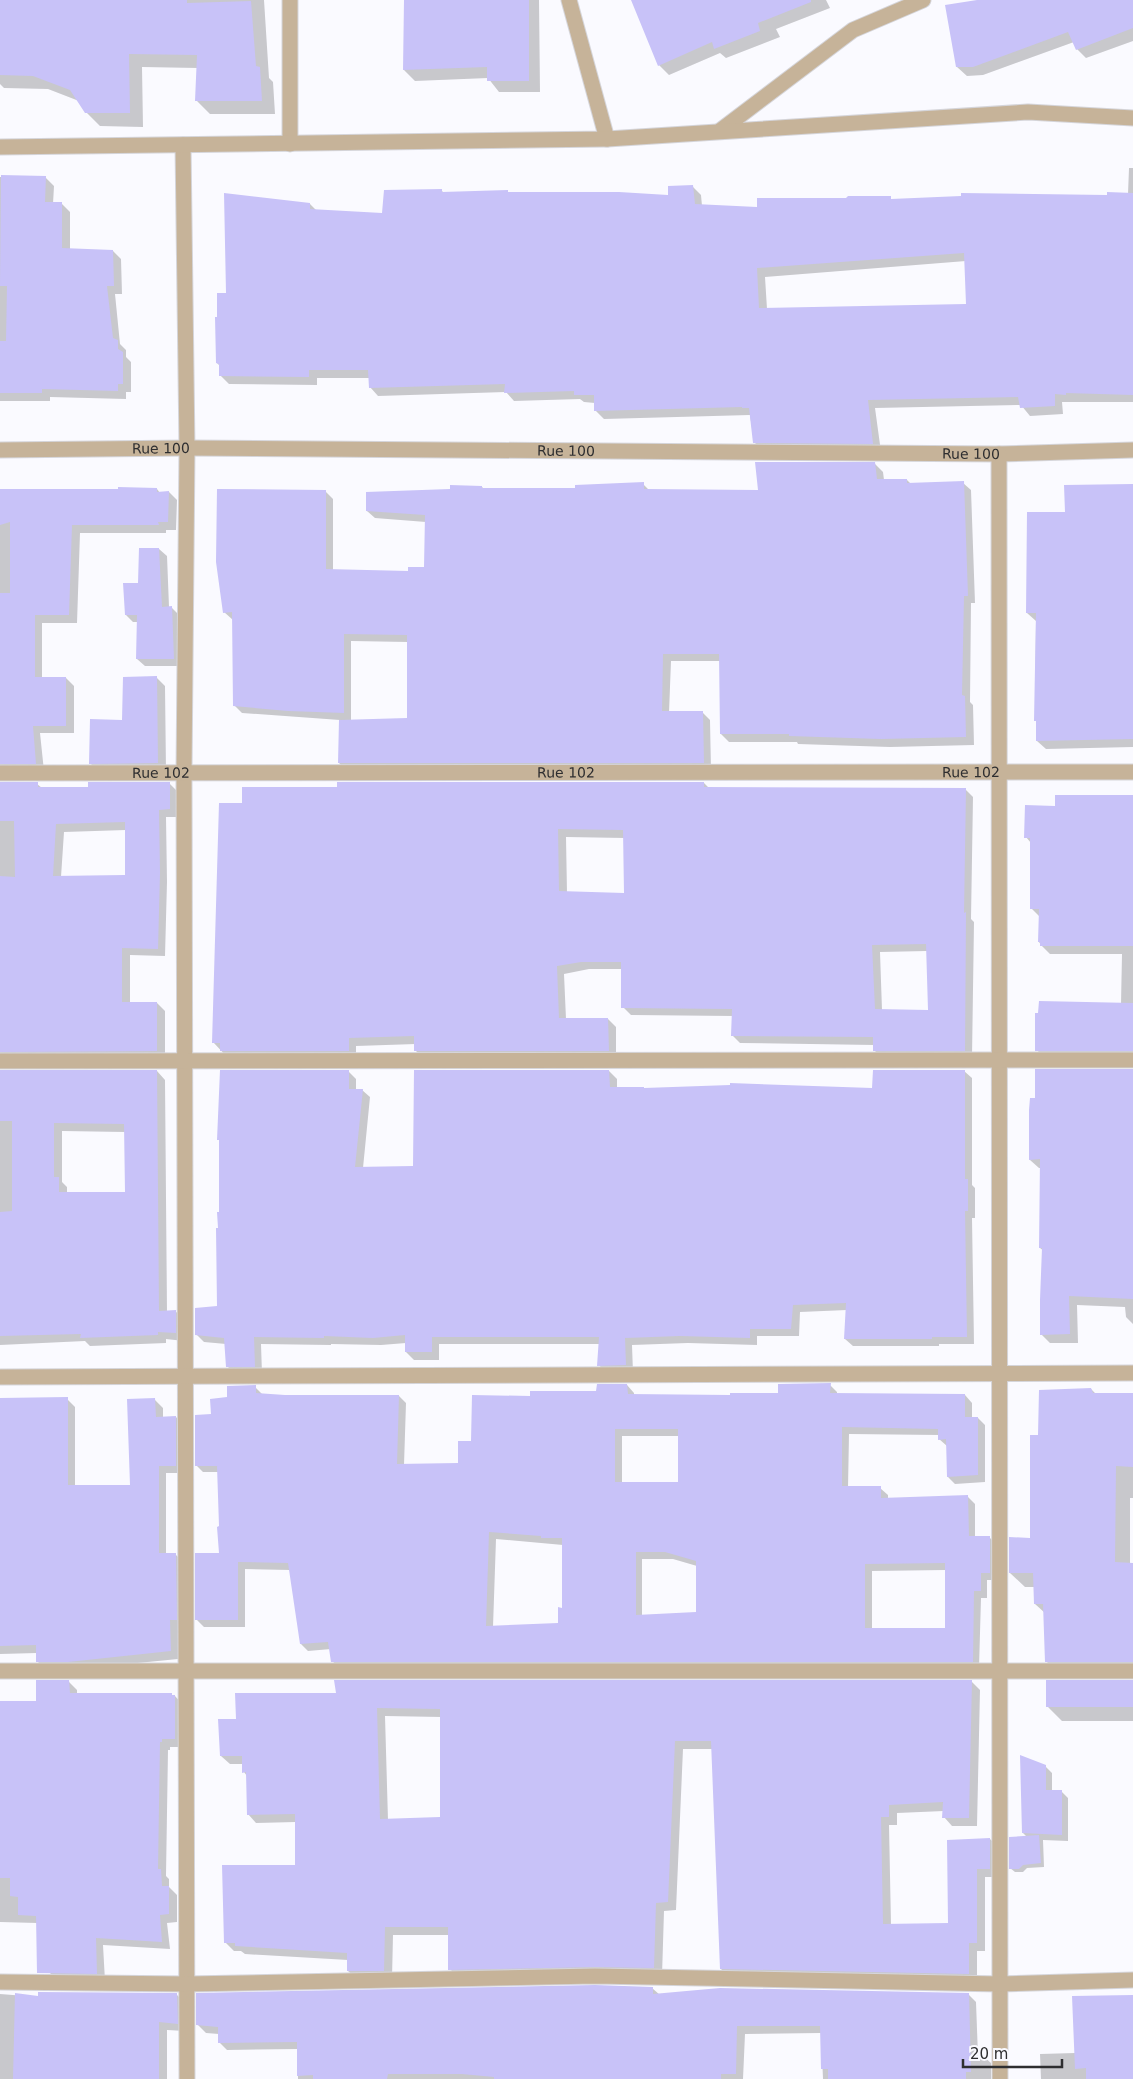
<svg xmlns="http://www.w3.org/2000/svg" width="1133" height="2079" font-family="'DejaVu Sans',sans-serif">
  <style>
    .shadow { fill: #0003; fill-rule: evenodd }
    .building { fill: #c8c2f8; fill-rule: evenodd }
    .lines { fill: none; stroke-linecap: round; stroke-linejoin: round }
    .street-casing { stroke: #d5d5da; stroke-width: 17 }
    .street { stroke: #c6b399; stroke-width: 15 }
    .labels { text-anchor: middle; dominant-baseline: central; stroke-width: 5; stroke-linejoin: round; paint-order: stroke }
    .street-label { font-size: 14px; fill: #2e2e30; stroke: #fafaff }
  </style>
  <rect width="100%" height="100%" fill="#fafaff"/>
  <path class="shadow" d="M0 0H264L269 78 273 82 275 114H210L197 101 198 68 142 67 143 127 100 126 86 112 79 101 48 89 4 88 0 84Z
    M405 0H539L540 92H499L488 78 415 81 404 70Z
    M633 0H826L830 8 776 29 780 37 726 58 720 53 669 75 659 65Z
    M990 0H1133V41L1086 58 1077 49 1074 42 983 75 967 76 957 67Z
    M1129 168H1133V402H1062L1063 414 1030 416 1021 405 875 408 881 452 763 451 754 442 750 415 604 419 595 410V403L584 402 580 399 514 401 506 392 378 396 370 387V378H317V385L229 384 220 375V366L217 363 219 318 228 294 310 204 316 210 383 215 441 190 444 193 507 191 509 193 669 197 693 187 701 195 702 206 758 208 890 198 892 200 1108 196 1128 194ZM966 261 967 305 767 309 765 277Z
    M0 177H45L54 186 53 204H62L70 212V249L113 251 121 259 122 294H115L120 344 126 350V357L131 362V392H126V399L50 397V401H0Z
    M875 464 883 472 884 480H907L911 484 963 483 971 490 975 603H971L970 702 973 705 974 745 890 747 798 744 797 742H729L721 734V661H671L669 713 702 712 710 720 711 770 347 771 339 763 340 720 242 713 234 705 233 620 224 612 325 491 333 499V571L409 572 425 568 426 522 375 518 367 511 451 491 482 487 485 490H576L643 484 650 491H760ZM351 641 408 642V720L351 721Z
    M1133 486V747L1046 749 1037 741V722L1035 720 1036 621 1027 613 1066 513Z
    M157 489 160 493 169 492 177 500 176 530H166V533H80L77 623H42V678H66L74 686V733H40L44 771 0 776V494Z
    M159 549 167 556 169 607H171L179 615 181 666H145L137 659 138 622H133L126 615 139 584Z
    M156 677 165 686 166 772H99L90 763Z
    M0 783 37 784 42 788H89L169 783 178 792V817H166L167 882 165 956 130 955V1003H157L165 1011V1059L0 1054ZM126 830V876L61 877 64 832Z
    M704 783 709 788 965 789 973 797 971 919 974 922 972 1058H882L874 1050V1045L740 1043 732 1035 733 1016 631 1015 623 1007 622 969H589L564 974 566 1019H608L616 1027V1059H424L416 1051V1044L356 1046V1059H229L213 1042 243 805ZM566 837 625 838 626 894 567 893ZM927 951 930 1012 882 1010 880 952Z
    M1133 797V1059H1045L1037 1050 1121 1004 1122 954H1050L1041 945 1039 942 1040 917 1032 909 1031 843 1026 837 1056 807Z
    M0 1071H157L165 1080 167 1312 175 1311 184 1319V1341L166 1339V1343L90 1346 85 1341 0 1345ZM62 1131 125 1132 127 1193H67V1187L62 1182Z
    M348 1071 356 1079V1090H362L370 1097 363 1168 415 1167 609 1071 617 1079V1088L645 1089H874L964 1071 972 1078V1185L975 1188V1218H972L974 1344H939V1346H853L845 1339 847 1310 800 1312 799 1336H757V1345L688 1343 632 1345 633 1373H606L599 1365 600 1344H439V1360H414L406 1352V1343L381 1345 331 1344V1345L261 1344 262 1374H235L227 1366 226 1344 204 1342 196 1334 218 1307Z
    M1133 1071V1324L1126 1317 1125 1307 1077 1305 1078 1343H1050L1041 1334 1044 1251 1040 1248 1041 1168H1039L1030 1160 1037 1099Z
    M627 1385 634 1393V1395L732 1396 780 1394 830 1385 837 1392V1394L965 1395 972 1403V1418H978L985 1425V1482L955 1484 948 1477 947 1446 939 1439V1435L849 1434 848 1488H880L888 1495V1499L967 1496 975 1504V1537L990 1538 997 1545V1580H987V1598H981L979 1668H340L332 1661 331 1649 308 1651 301 1644 290 1570 245 1569V1627H204L197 1620 221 1555 218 1472H203L196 1465 212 1415 228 1398 255 1387 263 1395 399 1396 406 1403 404 1465 459 1464 472 1443 532 1398 597 1392ZM622 1436H679V1483H622ZM496 1539 563 1545 564 1609 560 1624 493 1627ZM642 1559H673L697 1566V1614L642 1616ZM946 1570V1629H872V1571Z
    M1091 1389 1096 1394 1133 1395V1498H1130V1564H1133V1676H1061L1046 1661 1045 1613 1035 1604V1587H1025L1010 1573 1031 1539 1039 1436Z
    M67 1399 75 1407V1487H131L154 1399 163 1408V1418L176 1417 184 1426V1473H166V1555H176L184 1563V1628H178V1659L77 1669H45L37 1661V1653L0 1654V1400Z
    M69 1682 77 1690V1695L175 1696 183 1705 182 1747H170V1750H168L166 1876 169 1879V1887L177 1895V1922L167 1923 170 1949 103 1945 105 1981H58L50 1973 37 1923 0 1922V1703L37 1702Z
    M972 1682 980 1690 977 1826H952L944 1817V1811L897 1813V1825H889L891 1925 950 1924 990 1839 998 1847V1877H985V1951H977V1982L729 1977 721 1969 713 1749H683L676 1910 664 1911 662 1976 458 1977 450 1969V1935H393L392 1979H357L348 1971V1960L245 1954 241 1951H234L225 1942 296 1867V1822L256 1823 248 1814 247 1776 244 1772 243 1764H230L221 1756 237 1721 337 1695ZM385 1716 442 1717V1818L388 1820Z
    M1133 1682V1721H1062L1048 1707Z
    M1045 1766 1052 1773V1791H1061L1068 1798V1841L1043 1840 1044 1867 1027 1868 1023 1872H1015L1010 1868 1027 1837 1023 1833Z
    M652 1988 660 1995 968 1994 976 2002 978 2056H983L991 2063V2079H823L821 2033 745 2034 743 2079H298V2049L227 2050 219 2042V2034L206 2033 198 2025Z
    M0 1994 39 1997 177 1995 185 2003V2031L167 2030V2079H0Z
    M1133 1996V2079H1041L1040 2054 1075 2053Z"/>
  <path class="building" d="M0 0H187V3L251 1 256 66 260 67 262 101H195L197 55 129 54 130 113H85L70 90 33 76 0 75Z
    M404 0H529V81H487V67L403 70Z
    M631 0H811V2L758 23 760 31 714 49 712 42 658 66Z
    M977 0H1133V28L1076 50 1068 32 973 67H956L945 5Z
    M1 175 46 176 45 202H62V248L113 250 114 286H107L113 338 118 340V349L123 352V384H118V391L42 389V393H0V341H6L7 286H0Z
    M693 185 695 204 757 207V198H846L848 196H891V199L961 196V193L1107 195V192L1133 193V395L1066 393V395L1055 394V406L1020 408 1018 397 868 400 873 444 753 443 749 408H742V407L594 411V395H574V391L504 393 505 384 369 388 368 370H309V377L219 376V364L216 363 215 317H217V293H226L224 193 310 203V209L382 213 384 190 442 189V192L508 190V192H619L668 195V186ZM964 253 966 304 759 308 757 268Z
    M755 462H875L877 479H907V483L964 481 968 596H964L962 695 965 696 966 737 881 739 789 736V734H720L719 654H663L662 711H703L704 763H338L339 720 407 718V635L344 634V713L288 711 233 706 232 612 223 613 216 562 217 489 326 490V569L408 571V567H424L425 515 366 511V492L450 489V485L482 486V488H575V485L644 482V489L758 490Z
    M1133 484V739L1036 741V721H1034L1036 613H1026L1027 512H1065L1064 485Z
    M118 487 157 488V492L169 491 168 522H158L159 525H72L69 615H35V677H66V726H33L36 764H0V593H10V522L0 525V489H118Z
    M139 548H159L162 607 172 606 174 659H136L137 615H125L123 583H138Z
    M157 676 158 763 89 764 90 719 122 720 123 677Z
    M0 782H38V787H88V782H170V809L159 810 160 873 158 949 122 948V1002H157V1051L0 1052V876L15 877 14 821H0ZM125 822V875L53 876 56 824Z
    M337 782H704V787L966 788 964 913 966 912 965 1051H873V1037L731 1036 732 1009 621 1008V962H581L557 966 559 1018H608L609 1051H414V1036L349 1038V1051H220V1043H212L219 803H242V787H337ZM558 829 623 830 624 893 559 891ZM926 944 928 1010 875 1009 872 945Z
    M1055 795H1133V946H1040V942H1038L1039 909H1030V838H1024L1025 805 1055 806Z
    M1039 1001 1133 1003V1051H1035V1013H1038Z
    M1035 1069H1133V1299L1069 1296 1070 1334 1040 1335V1300L1042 1248H1039L1040 1159 1029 1160V1110L1030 1098H1035Z
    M0 1070H157L159 1311 176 1310V1333L158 1332V1335L80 1338 81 1334 0 1336V1212L12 1211V1121H0ZM54 1123 124 1124 125 1192H59V1177H54Z
    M220 1070H349V1089H363L355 1167 413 1166 414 1070H609L610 1087H644V1088L730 1085V1083L872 1088 873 1070H965V1179H968V1211H965L967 1337H932V1339H844L846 1303 793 1305 791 1329H750V1338L680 1336 625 1338 626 1365 597 1366 599 1337H432V1352H405V1335L373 1338 324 1336V1338L254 1337 255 1367H226L224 1338 195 1335V1308L217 1306 216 1228H218L217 1212H219V1140H217Z
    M831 1383 830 1393 965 1394V1417H978V1475L947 1477 946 1439 938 1440V1429L842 1427V1486H881V1498L968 1495 969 1536H990V1573H981V1591H974L973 1662H331L328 1642 300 1644 288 1563 238 1562V1620H195V1553H219L217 1527 219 1526 217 1466H195V1415L211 1414 210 1399 227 1397V1386L256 1385V1393L285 1395H399L397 1464 458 1463V1441H471L472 1395 530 1396V1391H596L597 1384H627L628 1394 730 1395V1393H778V1384ZM615 1429H678V1482H615ZM489 1532 541 1536V1538H562V1608L558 1607V1623L486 1626ZM636 1552H665L696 1561V1612L636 1615ZM945 1563V1628H865V1564Z
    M1091 1388 1093 1393H1133V1467L1116 1466 1115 1562 1133 1563V1662H1045L1043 1604H1034L1033 1573H1009V1537L1030 1538V1435H1038L1039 1390Z
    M68 1397V1485H130L127 1399 155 1398 156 1417 176 1416V1466H159V1553H176L177 1620H170L171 1651 68 1662H36V1645L0 1646V1398Z
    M36 1680H69L70 1693H172V1695H175V1739H162V1742H160L158 1869H161L162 1886H169V1914L160 1915 162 1942 96 1938 97 1974 37 1973 36 1916 18 1915V1897L10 1896V1878H0V1701H36Z
    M334 1680H972L969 1818H942L943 1802 889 1805V1817H881L883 1924 948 1923 947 1840 990 1838V1869H977V1943H969V1974L720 1969 711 1741H675L668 1902 656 1903 654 1968 595 1967 448 1970V1927H385L384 1971H347V1953L235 1946V1943H224L222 1865H295V1814L247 1815 246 1772 242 1773V1756H220L218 1719H236L235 1693H336ZM377 1708 440 1709V1817L380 1819Z
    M1046 1680H1133V1707H1046Z
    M1020 1755 1046 1765V1790H1062V1835L1022 1833Z
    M1039 1835 1041 1863 1023 1865 1019 1869H1009V1837Z
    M595 1985 653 1987V1994L720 1988 969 1993 971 2072H966V2079H828V2069H821L820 2026H737L736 2074H721V2079H494V2077L462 2074H388L387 2079H313V2075L297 2076V2042L218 2043V2027L196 2025V1993Z
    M38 1992 177 1993 178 2024 159 2022V2079H13L15 1993 38 1996Z
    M1133 1995V2079H1086V2068L1075 2069 1072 1996Z"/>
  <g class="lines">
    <g class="street-casing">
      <g id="street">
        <path d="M569 0 607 139"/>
        <path d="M721 130 853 30 923 0"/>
        <path d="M290 144V0"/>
        <path d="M183 145 187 448 184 772 187 2079"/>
        <path d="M0 147 607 139 1028 112 1133 118"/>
        <path id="s1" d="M0 450 187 448 999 454 1133 450"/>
        <path d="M999 454 1000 2079"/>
        <path id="s2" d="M0 773 1133 772"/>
        <path d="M0 1061 1133 1060"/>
        <path d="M0 1377 1133 1373"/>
        <path d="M0 1671H1133"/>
        <path d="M0 1982 187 1984 595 1976 1000 1984 1133 1980"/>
      </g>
    </g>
    <use href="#street" class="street"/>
  </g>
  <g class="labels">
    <g class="street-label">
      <text stroke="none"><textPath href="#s1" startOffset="161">Rue 100</textPath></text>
      <text stroke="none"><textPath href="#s1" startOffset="566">Rue 100</textPath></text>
      <text stroke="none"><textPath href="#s1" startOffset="971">Rue 100</textPath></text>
      <text stroke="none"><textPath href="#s2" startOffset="161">Rue 102</textPath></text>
      <text stroke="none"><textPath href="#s2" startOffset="566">Rue 102</textPath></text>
      <text stroke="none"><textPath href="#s2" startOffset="971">Rue 102</textPath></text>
    </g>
  </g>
  <path d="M963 2059v8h99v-8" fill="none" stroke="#2e2e30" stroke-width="2.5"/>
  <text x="970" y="2059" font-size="15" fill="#2e2e30" stroke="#fafaff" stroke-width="4" paint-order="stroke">20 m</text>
</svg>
